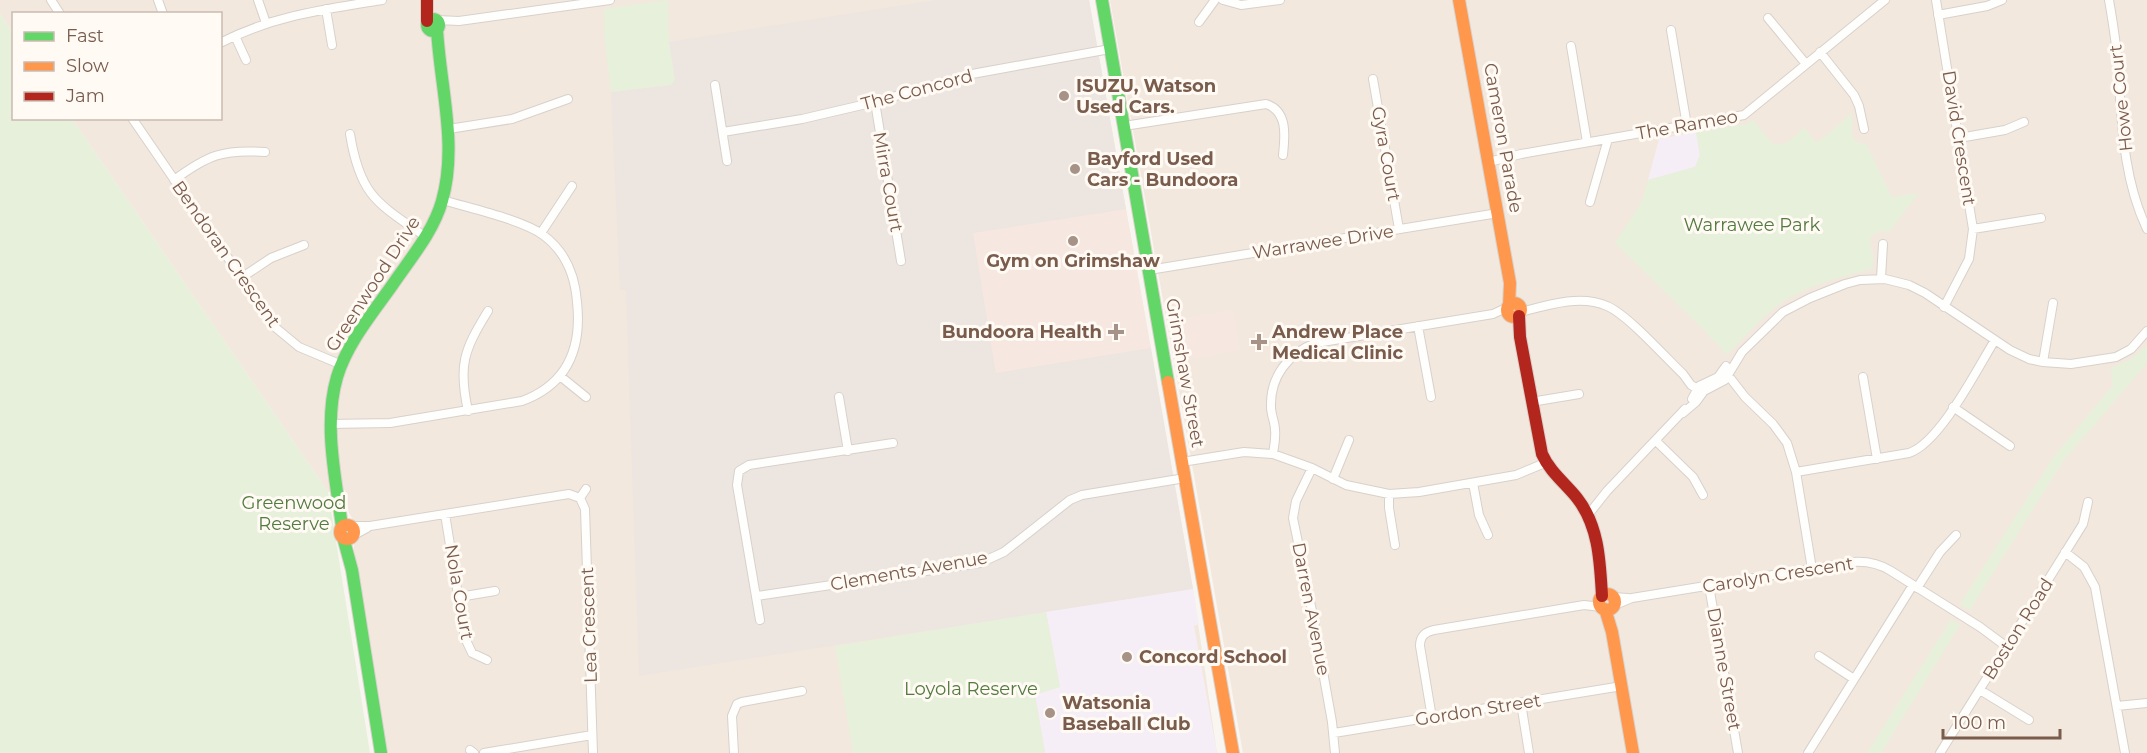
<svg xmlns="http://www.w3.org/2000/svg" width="2147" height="753" font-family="Montserrat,sans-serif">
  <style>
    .residential { fill: #f2e8de }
    .commercial { fill: #f6e8e1 }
    .industrial { fill: #ede5e0 }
    .education { fill: #f6eef6 }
    .green { fill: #e7f0db }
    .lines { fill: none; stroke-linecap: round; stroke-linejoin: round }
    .street-casing { stroke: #d7d1cb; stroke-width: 10 }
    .fast-casing { stroke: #d9d2cb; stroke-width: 14 }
    .slow-casing { stroke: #d9d2cb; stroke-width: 14 }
    .jam-casing { stroke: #d9d2cb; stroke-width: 14 }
    .street { stroke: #fefefd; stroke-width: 8 }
    .fast { stroke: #63d668; stroke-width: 12 }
    .slow { stroke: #ff974d; stroke-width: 12 }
    .jam { stroke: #b3261e; stroke-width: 12 }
    .poi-dot { fill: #a69286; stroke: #fffaf3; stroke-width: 2 }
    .labels { text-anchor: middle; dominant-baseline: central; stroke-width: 6; stroke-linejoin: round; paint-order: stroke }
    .poi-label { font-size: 18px; font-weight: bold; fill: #7a5c4d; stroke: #fffaf3; text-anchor: start }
    .street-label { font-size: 18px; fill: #7a5c4d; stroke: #fffaf3 }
    .park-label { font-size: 18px; fill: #537a41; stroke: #fffaf3 }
  </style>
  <rect width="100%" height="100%" fill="#f9f5f0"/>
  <path class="residential" d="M0 0H1089L1193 589 1217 753H387L354 552V542L357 535 356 525 349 513 345 490 328 492 72 119 220 118V14H14L13 33 0 14Z
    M1110 0H2147V753H1243Z"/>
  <path class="commercial" d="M1126 209 1151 348 996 373 973 233Z
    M1233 310 1240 350 1175 362 1168 321Z"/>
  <path class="industrial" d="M936 0H1089L1126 209 973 233 995 369 996 373 1151 348 1193 589 639 676 626 290H620L611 92 671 85 675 80 669 42Z"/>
  <path class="education" d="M1696 132 1700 155 1695 167 1648 180 1659 139Z
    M1193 589 1199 624 1194 626 1217 753H1045L1035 694 1060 687 1046 612Z"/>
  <path class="green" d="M668 0 669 42 675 80 671 85 611 92 605 43 604 9Z
    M0 14 13 33 14 118 72 119 328 492 370 753H0Z
    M1852 113V137L1857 142 1866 144 1892 197 1919 193 1889 232 1881 231 1872 235C1866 247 1878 257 1871 269 1838 278 1800 287 1773 309 1756 323 1742 340 1727 355L1700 326 1615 243 1641 203 1648 180 1695 167 1700 155 1696 132 1747 124 1753 120 1774 145 1788 142 1804 128 1817 143Z
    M2147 344V363L2062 463 1970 610 1960 604 2054 456 2113 385 2111 368 2133 358Z
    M1046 612 1060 687 1035 695 1045 753H853L835 646Z
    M1951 619 1960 625 1881 753H1867Z"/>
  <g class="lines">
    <g class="street-casing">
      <path id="street" d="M51 0 60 14
        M158 0 163 14
        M258 0 266 23
        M1223 0 1241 5 1280 0
        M1936 0 1973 229 1969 259 1944 307
        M2109 0C2113 23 2117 46 2118 69 2122 123 2123 179 2147 229
        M326 9 332 45
        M1938 15 1987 6 2002 0
        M1768 18 1806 64
        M437 20 459 21 610 0
        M1199 22 1215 0
        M1671 30 1687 126
        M235 36 246 60
        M220 43C272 16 326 9 382 0
        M1571 46 1587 142
        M1820 52 1854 95 1859 106 1864 129
        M1373 79 1399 229
        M715 85 727 161
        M875 102 901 261
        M132 118 276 328 299 347 342 365
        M1124 126 1266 104C1288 111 1285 136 1283 155
        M449 129 512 119 568 99
        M723 132 802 119 875 102 972 74 1110 49
        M350 134C360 196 377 203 426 237
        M1959 138 2005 130 2024 122
        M1489 162 1521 154 1744 115 1885 0
        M174 180C208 155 223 149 265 152
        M1590 202 1608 139
        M1973 229 2041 218
        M541 233 572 186
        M1149 270 1498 213
        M241 278 271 258 304 245
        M1881 278 1883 244
        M1521 312C1547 305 1581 294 1607 306 1628 315 1665 357 1683 374L1691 385 1701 391
        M1418 326 1431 397
        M2043 362 2053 303
        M1725 375 1731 379 1745 397 1773 424 1787 443 1796 472 1812 569
        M560 376 586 397
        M1863 377 1877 459
        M839 397 848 451
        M1692 399 1699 386 1718 377 1726 366
        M1531 402 1579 394
        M1953 407 2010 446
        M468 411C458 365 464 350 488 311
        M1683 413 1696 402 1704 391 1725 380 1742 352 1783 312 1810 298 1845 284 1860 280 1885 279 1909 285 1925 293 2010 350 2029 359 2043 362 2071 364 2116 357 2131 349 2147 331
        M330 424 390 423 522 401C568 384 582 348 577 302 575 275 565 251 543 235 523 220 469 208 443 200
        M1656 441 1693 477 1703 495
        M1273 454C1274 446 1276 438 1275 430 1275 422 1271 415 1271 407 1270 377 1288 353 1316 343L1493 314 1508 307
        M1182 462 1244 452 1273 454 1312 468 1346 485 1389 494 1419 492 1516 475 1545 463
        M1312 468 1296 501 1293 518 1313 616 1332 722 1335 753
        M1796 472 1909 453C1940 443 1977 369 1995 340
        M1333 479 1349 440
        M1473 483 1479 515 1488 535
        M1389 494V508L1395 545
        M580 498 586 489
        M445 514 465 638 472 653 487 660
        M1588 515 1607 491 1685 409
        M352 526H370L569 494 580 498 585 509 593 753
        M354 535 367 528
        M2065 552 2084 567 2095 587 2125 753
        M1709 586 1738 753
        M1917 588 1940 552 1956 535
        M757 596 980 563 1004 552 1070 500 1082 495 1185 478
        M459 597 495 591
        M1613 597 1628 598
        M1615 605 1632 598 1853 562C1867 561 1878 563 1891 571L1980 627 2007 647
        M760 620 737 485 739 471 749 465 893 443
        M1819 656 1854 679
        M1980 690 2029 720
        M1521 703 1529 753
        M2117 706 2147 703
        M1432 718 1420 646C1420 636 1425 632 1434 630L1584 605 1601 607
        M1334 733 1622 686
        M470 750 474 753
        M484 753 592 735
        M734 753 732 716 737 704 742 702 802 691
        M1808 753 1913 585
        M1940 753 2083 524 2088 502"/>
    </g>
    <g class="fast-casing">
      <path id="fast" d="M1102 0 1168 382
        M427 25a6 6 0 1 1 12 0a6 6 0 1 1-12 0Z
        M342 527C336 479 323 425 337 377 347 344 371 315 391 287 409 260 433 233 442 201 458 145 440 86 437 29
        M343 537 352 570 381 753"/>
    </g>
    <g class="slow-casing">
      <path id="slow" d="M1459 0 1510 283 1509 306
        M1507 310a7 7 0 1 1 14 0a7 7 0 1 1-14 0Z
        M1168 382 1233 753
        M340 532a7 7 0 1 1 14 0a7 7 0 1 1-14 0Z
        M1599 602a8 8 0 1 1 16 0a8 8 0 1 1-16 0Z
        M1605 609 1612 632 1633 753"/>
    </g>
    <g class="jam-casing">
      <path id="jam" d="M427 0V21
        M1519 316 1520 337 1542 454C1550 472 1565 483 1577 498 1599 526 1600 562 1602 596"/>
    </g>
    <use href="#street" class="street"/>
    <use href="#fast" class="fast"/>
    <use href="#slow" class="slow"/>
    <use href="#jam" class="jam"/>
  </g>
  <g class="poi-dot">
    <circle cx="1064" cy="96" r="6"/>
    <circle cx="1075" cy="169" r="6"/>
    <circle cx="1073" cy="241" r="6"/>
    <path d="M1113 323h6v6h6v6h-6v6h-6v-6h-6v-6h6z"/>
    <path d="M1256 333h6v6h6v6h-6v6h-6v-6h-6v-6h6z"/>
    <circle cx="1127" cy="657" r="6"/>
    <circle cx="1050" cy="713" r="6"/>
  </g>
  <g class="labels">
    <g class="poi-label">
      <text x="1076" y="86">ISUZU, Watson<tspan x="1076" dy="21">Used Cars.</tspan></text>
      <text x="1087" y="159">Bayford Used<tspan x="1087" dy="21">Cars - Bundoora</tspan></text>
      <text x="1073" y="261" text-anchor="middle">Gym on Grimshaw</text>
      <text x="1102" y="332" text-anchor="end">Bundoora Health</text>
      <text x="1272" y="332">Andrew Place<tspan x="1272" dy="21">Medical Clinic</tspan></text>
      <text x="1139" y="657">Concord School</text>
      <text x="1062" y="703">Watsonia<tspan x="1062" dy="21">Baseball Club</tspan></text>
    </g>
    <g class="street-label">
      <text transform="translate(917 90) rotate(-15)">The Concord</text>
      <text transform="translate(2121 98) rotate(-96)">Howe Court</text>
      <text transform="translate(1687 125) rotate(-10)">The Rameo</text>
      <text transform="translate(1503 138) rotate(80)">Cameron Parade</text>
      <text transform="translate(1959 138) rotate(81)">David Crescent</text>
      <text transform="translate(1386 154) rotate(80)">Gyra Court</text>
      <text transform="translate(888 182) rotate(80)">Mirra Court</text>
      <text transform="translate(1323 242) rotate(-9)">Warrawee Drive</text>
      <text transform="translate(226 254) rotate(55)">Bendoran Crescent</text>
      <text transform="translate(373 284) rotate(-57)">Greenwood Drive</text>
      <text transform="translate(1185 373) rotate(80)">Grimshaw Street</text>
      <text transform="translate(909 571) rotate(-10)">Clements Avenue</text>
      <text transform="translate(1778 575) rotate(-9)">Carolyn Crescent</text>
      <text transform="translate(459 592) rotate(80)">Nola Court</text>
      <text transform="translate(1311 609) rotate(79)">Darren Avenue</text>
      <text transform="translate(589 625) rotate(-92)">Lea Crescent</text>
      <text transform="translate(2018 629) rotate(-58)">Boston Road</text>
      <text transform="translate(1724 669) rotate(80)">Dianne Street</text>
      <text transform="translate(1478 710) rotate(-9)">Gordon Street</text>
    </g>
    <g class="park-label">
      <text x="1752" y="225">Warrawee Park</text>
      <text x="294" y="503">Greenwood<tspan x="294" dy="21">Reserve</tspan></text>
      <text x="971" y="689">Loyola Reserve</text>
    </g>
  </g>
  <rect x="12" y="12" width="210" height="108" fill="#fffaf3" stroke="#cabbb1" stroke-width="1.5"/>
  <rect x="24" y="32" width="30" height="9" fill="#63d668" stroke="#cabbb1" stroke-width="1.5"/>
  <text x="66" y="42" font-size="18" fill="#7a5c4d">Fast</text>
  <rect x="24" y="62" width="30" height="9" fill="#ff974d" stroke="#cabbb1" stroke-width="1.5"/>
  <text x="66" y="72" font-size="18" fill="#7a5c4d">Slow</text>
  <rect x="24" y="92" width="30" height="9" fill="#b3261e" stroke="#cabbb1" stroke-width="1.5"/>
  <text x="66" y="102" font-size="18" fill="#7a5c4d">Jam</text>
  <path d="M1943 729v9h117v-9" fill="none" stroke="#7a5c4d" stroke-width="3"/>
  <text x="1952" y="729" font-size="18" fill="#7a5c4d" stroke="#fffaf3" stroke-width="4.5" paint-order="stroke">100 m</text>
</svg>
